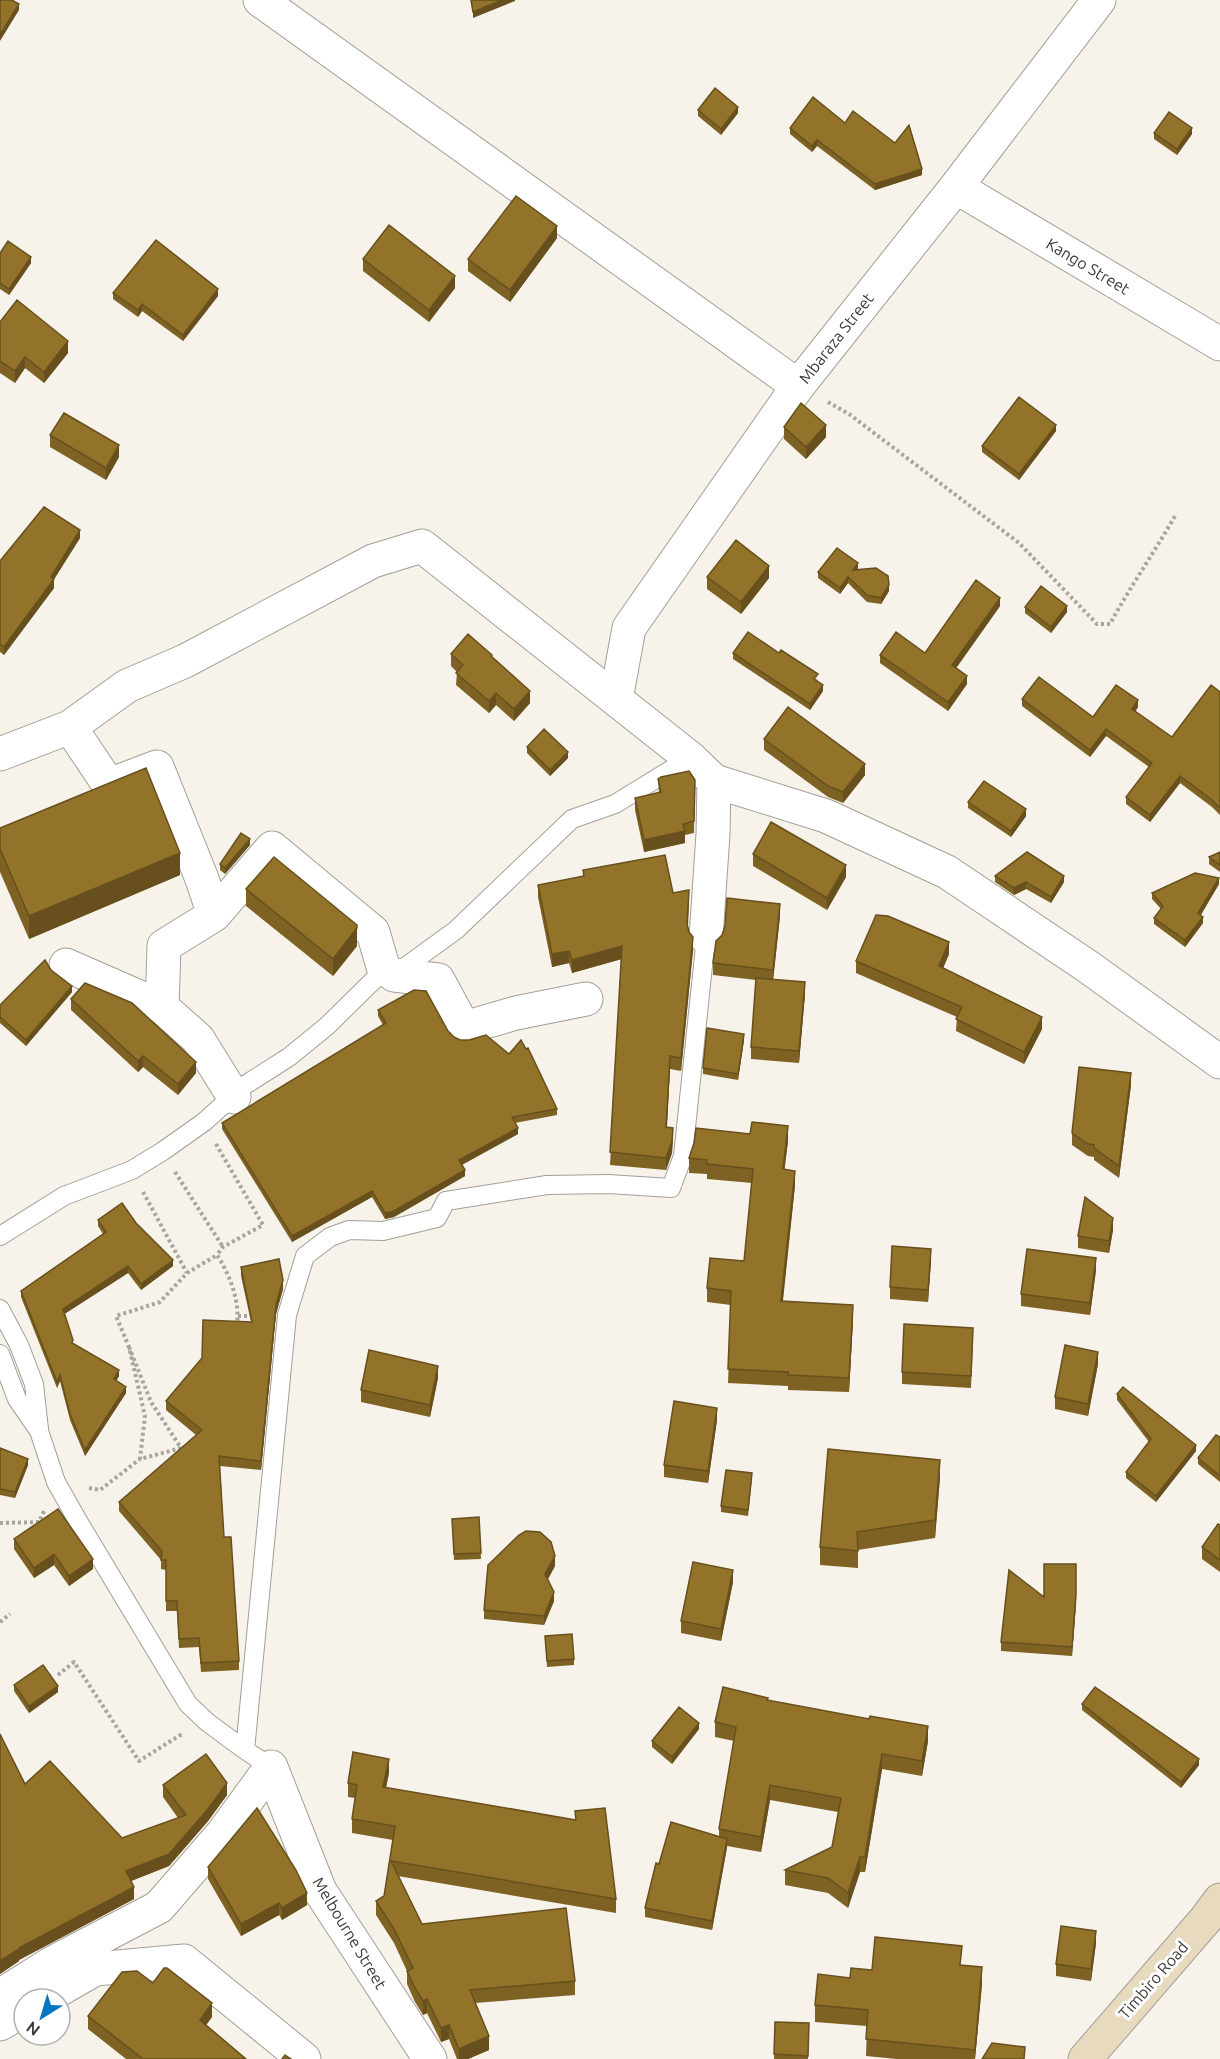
<svg xmlns="http://www.w3.org/2000/svg" width="1220" height="2059" font-family="Ubuntu,sans-serif">
  <style>
    .lines { fill: none; stroke-linecap: round; stroke-linejoin: round }
    .service-casing { stroke: #a39f97; stroke-width: 20 }
    .minor-casing { stroke: #a39f97; stroke-width: 35 }
    .secondary-casing { stroke: #a39f97; stroke-width: 35 }
    .path { stroke: #a8a59f; stroke-width: 4; stroke-dasharray: 3 3; stroke-linecap: butt }
    .service { stroke: #fff; stroke-width: 18 }
    .minor { stroke: #fff; stroke-width: 33 }
    .secondary { stroke: #e7dabf; stroke-width: 33 }
    .wall { fill: #7e6224 }
    .shaded-wall { fill: #67501d }
    .building { fill: #93722a; stroke: #67501d; stroke-width: 1.5 }
    .labels { text-anchor: middle; dominant-baseline: central; stroke-width: 6; stroke-linejoin: round; paint-order: stroke }
    .street-label { font-size: 16px; fill: #3d3b38; stroke: #fff }
  </style>
  <rect width="100%" height="100%" fill="#f7f3eb"/>
  <g class="lines">
    <g class="service-casing">
      <path id="service" d="M0 1236 64 1196 132 1170 163 1151 204 1122 245 1085 289 1057 327 1026 384 970 394 975 456 930 572 819 615 804 690 758
        M0 1309 19 1345 34 1384 39 1429
        M0 1354 17 1399 39 1431 56 1482 78 1521 188 1704 207 1722 245 1750
        M271 1767 245 1750 287 1315 305 1256 330 1237 349 1230 383 1231 437 1218 446 1201 547 1185 608 1184 671 1188 683 1156 706 937"/>
    </g>
    <g class="minor-casing">
      <path id="minor" d="M260 0 798 386
        M956 187 1220 344
        M616 699 629 628 798 386 956 187 1099 0
        M70 727 109 785 157 767 202 879 214 915
        M0 754 70 727 127 686 185 661 373 561 422 546 690 758 714 781 713 834 706 937
        M714 781 826 816 947 872 1087 966 1220 1062
        M66 965 162 1007 198 1039 234 1097
        M394 975 438 980 464 1028 516 1013 586 999
        M162 1007 164 946 214 915 272 848 373 932 384 970
        M271 1767 320 1891 430 2059
        M0 1996 52 1963 159 1907 223 1833 271 1767
        M43 1999 95 1969 184 1961 304 2059
        M0 2024 24 2010"/>
    </g>
    <g class="secondary-casing">
      <path id="secondary" d="M1085 2059 1206 1919 1220 1900"/>
    </g>
    <path class="path" d="M828 402 849 414 1019 543 1097 624H1110C1130 587 1154 553 1175 516
      M216 1144 263 1225 223 1247 217 1255C230 1275 240 1301 237 1325
      M175 1172 223 1247
      M143 1192 187 1273
      M238 1316H252
      M129 1347 151 1402 181 1448 140 1459 145 1416 129 1347 116 1316 160 1302 187 1273 217 1255
      M89 1488 100 1490 140 1459
      M0 1523 39 1522 44 1511
      M0 1622 10 1614
      M58 1675 74 1662 139 1761 182 1734"/>
    <use href="#service" class="service"/>
    <use href="#minor" class="minor"/>
    <use href="#secondary" class="secondary"/>
  </g>
  <path class="wall" d="M698 110 738 113 721 135 698 116Z
    M845 123 922 175 875 190 817 146 812 152 790 134V128Z
    M1154 133 1192 134 1177 155 1154 139Z
    M557 238 510 302 468 271V259Z
    M0 253 31 263 9 295 0 289Z
    M363 259 455 288 429 322 363 271Z
    M113 293 218 296 183 341 142 311 138 317 113 299Z
    M0 322 68 353 44 383 25 368 15 383 0 373Z
    M784 427 826 437 806 459 784 439Z
    M1056 431 1019 480 982 452V446Z
    M50 435 119 457 106 480 50 447Z
    M80 538 54 579V588L4 655 0 652V561Z
    M858 569V570L889 591 881 604 867 602 848 583 840 594 818 578V572Z
    M707 577 769 578 741 614 707 589Z
    M1000 606 956 668 967 684 948 711 880 663V655L925 653Z
    M1025 607 1067 612 1051 633 1025 613Z
    M733 653 818 680 817 681 823 691 810 710 733 659Z
    M451 654 492 658 530 703 514 721 496 705 489 713 456 685 457 672 451 666Z
    M1220 692V815L1212 807 1180 783 1150 822 1126 804V797L1149 767 1106 736 1090 757 1022 706V699L1093 717 1138 707 1135 712 1172 737Z
    M764 739 865 775 843 803 828 797 764 750Z
    M527 747 568 758 550 776 527 753Z
    M658 779 695 780 694 833 685 835V843L644 852 635 810V798L659 793Z
    M968 802 1026 816 1011 837 968 808Z
    M0 828 180 875 29 939 0 872Z
    M250 845 225 874 220 870V864Z
    M1220 852V872L1209 864V857Z
    M753 854 846 877 827 910 753 866Z
    M583 870 673 893 689 902 688 927 693 950 681 1071 670 1069 667 1127 673 1141 672 1153 666 1170 610 1165 621 959 572 973 569 963 552 967 538 897V885L583 876Z
    M995 876 1064 882 1051 903 1026 889 1014 895 995 882Z
    M1219 884 1201 915 1203 923 1185 947 1154 924V918L1161 909 1152 899V893Z
    M246 889 357 946 333 976 246 906Z
    M780 916 773 979 805 994 799 1063 751 1059V1047L756 980 713 975V963Z
    M949 954 943 968 1042 1029 1024 1064 956 1031 957 1017 856 973V961Z
    M51 970 72 992 26 1046 0 1023V1005Z
    M71 999 196 1073 178 1095 143 1067 138 1072 71 1010Z
    M378 1010 448 1031 454 1037 557 1109V1115L515 1123 518 1134 462 1165 465 1176 394 1217 385 1219 372 1197 292 1242 222 1129V1123L383 1025 378 1016Z
    M744 1040 738 1080 703 1074V1068Z
    M1131 1085 1119 1178 1094 1160V1157L1088 1156 1072 1145V1133Z
    M788 1141 784 1169 795 1185 783 1301 853 1320 849 1392 788 1390V1386L728 1383 731 1305 707 1302V1288L744 1261 752 1183 707 1179V1174L689 1173V1158Z
    M98 1220 136 1223 173 1266 141 1290 128 1273 64 1314 73 1343 119 1376 116 1381 126 1393 85 1456 70 1420 60 1381 57 1388 21 1297V1291L103 1234 98 1226Z
    M1113 1230 1109 1253 1078 1248V1236Z
    M931 1261 928 1302 890 1299V1287Z
    M241 1267 283 1289 276 1314 261 1470 220 1466 224 1537 239 1661V1670L201 1672 199 1647 179 1648 177 1611H166V1570L161 1569V1560L119 1511V1502L196 1435 166 1410V1401L251 1322 241 1276Z
    M1096 1270 1090 1315 1021 1306V1294Z
    M973 1340 971 1388 902 1384V1372Z
    M1098 1364 1088 1416 1055 1409V1397Z
    M438 1378 430 1417 361 1402V1390Z
    M1117 1394 1196 1451 1156 1502 1126 1478V1472L1149 1442 1117 1400Z
    M717 1420 708 1483 664 1477V1465Z
    M1220 1437V1482L1198 1464V1458Z
    M0 1448 28 1465 15 1498 0 1495Z
    M940 1477 935 1538 858 1550V1568L820 1565V1547Z
    M752 1479 748 1516 721 1512V1506Z
    M479 1517 481 1559 454 1560 452 1519Z
    M1220 1525V1572L1202 1559V1547Z
    M14 1539 93 1569 69 1586 54 1565 34 1578 14 1549Z
    M555 1566 548 1579 554 1601 544 1625 484 1619V1610Z
    M733 1582 721 1641 681 1633V1621Z
    M1044 1597 1076 1603 1072 1656 1001 1651V1642Z
    M545 1636 574 1659V1665L547 1667Z
    M14 1685 58 1692 29 1713 14 1691Z
    M768 1701 928 1741 922 1776 882 1769 865 1872H860L848 1908 828 1893 785 1885V1870L832 1847 838 1812 770 1800 761 1852 727 1846 712 1930 645 1917V1908L719 1836V1829L734 1741 715 1737V1722Z
    M1082 1704 1199 1765 1181 1788 1082 1710Z
    M699 1729 672 1764 652 1747V1741Z
    M389 1773 386 1788 575 1820V1811L616 1899V1913L398 1876 422 1924 575 1981V1995L475 2003 489 2050 468 2059H457L449 2039 441 2042 427 2013 423 2015 415 2002 407 1984V1971L394 1943 376 1915V1901L384 1896 393 1840 352 1833V1819L355 1798 348 1797V1783Z
    M25 1784 122 1838 178 1818 163 1797V1785L227 1795 208 1821 169 1866 131 1881 134 1899 19 1960V1961L0 1974Z
    M208 1867 307 1905 282 1920 279 1915 241 1936 208 1879Z
    M1096 1943 1091 1981 1056 1976V1964Z
    M962 1965 982 1984 975 2059H897L866 2056 867 2026 815 2022V2005L850 1978 872 1970Z
    M153 1983 212 2017 206 2025 246 2059H126L88 2029V2016Z
    M775 2022 809 2023 808 2059H774Z"/>
  <path class="shaded-wall" d="M502 0H515V1L473 18V12Z
    M19 4V10L0 41V35Z
    M738 107V113L721 135V129Z
    M1192 128V134L1177 155V149Z
    M817 140V146L812 152V146Z
    M922 169V175L875 190V184Z
    M557 226V238L510 302V290Z
    M31 257V263L9 295V289Z
    M455 276V288L429 322V310Z
    M218 289V296L183 341V335Z
    M142 304V311L138 317V310Z
    M68 341V353L44 383V372Z
    M25 357V368L15 383V371Z
    M826 425V437L806 459V447Z
    M1056 425V431L1019 480V474Z
    M119 445V457L106 480V468Z
    M80 530V538L53 581 54 579V588L4 655V647L51 577Z
    M858 563V569L853 576V570Z
    M769 566V578L741 614V602Z
    M848 577V583L840 594V588Z
    M889 585V591L881 604V598Z
    M1000 598V606L952 674V665Z
    M1067 606V612L1051 633V627Z
    M967 676V684L948 711V702Z
    M823 685V691L810 710V704Z
    M530 691V703L514 721V709Z
    M496 693V705L489 713V701Z
    M1138 700V707L1132 716V709Z
    M1106 729V736L1090 757V750Z
    M568 752V758L550 776V770Z
    M865 764V775L843 803V792Z
    M1180 776V783L1150 822V815Z
    M1026 809V816L1011 837V831Z
    M685 831V843L644 852V840Z
    M250 839V845L225 874V868Z
    M180 853V875L29 939V916Z
    M846 865V877L827 910V898Z
    M1064 876V882L1051 903V897Z
    M1219 878V884L1198 919V913Z
    M1026 882V889L1014 895V888Z
    M780 904V916L773 982V970Z
    M1203 917V923L1185 947V940Z
    M357 928V946L333 976V959Z
    M693 937V950L681 1071V1058Z
    M949 942V954L939 978V966Z
    M622 946V959L572 973V960Z
    M569 951V963L552 967V954Z
    M805 982V994L799 1063V1051Z
    M72 986V992L26 1046V1040Z
    M1042 1017V1029L1024 1064V1052Z
    M744 1034V1040L738 1080V1074Z
    M143 1056V1067L138 1072V1061Z
    M670 1056V1069L666 1140V1127Z
    M196 1062V1073L178 1095V1084Z
    M1131 1073V1085L1119 1178V1166Z
    M788 1126V1141L783 1183V1169Z
    M518 1128V1134L459 1166V1160Z
    M673 1128 672 1153 666 1170V1158Z
    M465 1170V1176L394 1217 385 1219V1213Z
    M795 1171V1185L781 1316V1301Z
    M372 1191V1197L292 1242V1236Z
    M1113 1218V1230L1109 1253V1241Z
    M931 1249V1261L928 1302V1290Z
    M1096 1258V1270L1090 1315V1303Z
    M173 1260V1266L141 1290V1284Z
    M128 1266V1273L63 1315V1309Z
    M283 1280V1289L276 1314 261 1470V1461L276 1305Z
    M853 1305V1320L849 1392V1378Z
    M1098 1352V1364L1088 1416V1404Z
    M438 1366V1378L430 1417V1405Z
    M119 1370V1376L114 1385V1379Z
    M60 1375V1381L57 1388V1382Z
    M126 1387V1393L85 1456V1450Z
    M717 1408V1420L708 1483V1471Z
    M1196 1445V1451L1156 1502V1496Z
    M28 1459V1465L15 1498V1492Z
    M940 1460V1477L935 1538V1520Z
    M54 1554V1565L34 1578V1568Z
    M555 1556V1566L545 1584V1574Z
    M93 1559V1569L69 1586V1576Z
    M733 1570V1582L721 1641V1629Z
    M554 1592V1601L544 1625V1616Z
    M1076 1595V1603L1072 1656V1647Z
    M58 1686V1692L29 1713V1706Z
    M699 1723V1729L672 1764V1757Z
    M928 1726V1741L922 1776V1761Z
    M882 1754V1769L865 1872V1857Z
    M389 1759V1773L383 1801V1787Z
    M1199 1759V1765L1181 1788V1782Z
    M227 1783V1795L208 1821 169 1866 126 1883V1871Z
    M770 1785V1800L761 1852V1837Z
    M727 1839V1848L712 1930V1921Z
    M860 1857V1872L848 1908V1893Z
    M134 1887V1899L19 1960V1961L0 1974V1961L19 1948Z
    M307 1893V1905L282 1920V1908Z
    M279 1903V1915L241 1936V1924Z
    M1096 1931V1943L1091 1981V1969Z
    M982 1967V1984L975 2059V2050Z
    M427 1999V2013L423 2015V2001Z
    M212 2003V2017L200 2033V2020Z
    M449 2025V2039L441 2042V2028Z
    M489 2036V2050L468 2059H459V2049Z"/>
  <path class="building" d="M0 0H12L19 4 0 35Z
    M471 0H502L473 12Z
    M715 88 738 107 721 129 698 110Z
    M813 97 845 123 853 111 895 143 909 125 922 169 875 184 817 140 812 146 790 128Z
    M1169 112 1192 128 1177 149 1154 133Z
    M516 196 557 226 510 290 468 259Z
    M389 225 455 276 429 310 363 259Z
    M156 240 218 289 183 335 142 304 138 310 113 293Z
    M8 241 31 257 9 289 0 283V253Z
    M17 300 68 341 44 372 25 357 15 371 0 361V322Z
    M1019 397 1056 425 1019 474 982 446Z
    M801 403 826 425 806 447 784 427Z
    M64 413 119 445 106 468 50 435Z
    M44 507 80 530 51 577 54 579 4 647 0 644V561Z
    M736 540 769 566 741 602 707 577Z
    M837 548 858 563 853 570 876 568 888 576 889 585 881 598 867 595 848 577 840 588 818 572Z
    M976 580 1000 598 952 665 967 676 948 702 880 655 896 632 925 653Z
    M1041 586 1067 606 1051 627 1025 607Z
    M748 632 779 653 781 650 818 674 814 679 823 685 810 704 733 653Z
    M468 634 492 655 491 656 530 691 514 709 496 693 489 701 456 673 463 665 451 654Z
    M1039 677 1093 717 1116 685 1138 700 1132 709 1172 737 1211 685 1220 692V808L1212 800 1180 776 1150 815 1126 797 1152 763 1106 729 1090 750 1022 699Z
    M788 707 865 764 843 792 828 786 764 739Z
    M544 729 568 752 550 770 527 747Z
    M146 768 180 853 29 916 0 849V828Z
    M689 771 695 780 694 821 683 824 685 831 644 840 635 798 661 792 658 779 661 777Z
    M984 781 1026 809 1011 831 968 802Z
    M771 822 846 865 827 898 753 854Z
    M241 833 250 839 225 868 220 864Z
    M1027 852 1064 876 1051 897 1026 882 1014 888 995 876Z
    M1220 852V865L1209 857Z
    M665 855 673 893 689 890 687 924 689 932 693 937 681 1058 670 1056 666 1127 673 1128 672 1141 666 1158 610 1152 622 946 572 960 569 951 552 954 538 885 584 876 583 870Z
    M274 857 357 925V928L333 959 246 889Z
    M1195 873 1219 878 1198 913 1203 917 1185 940 1154 918 1163 906 1152 893Z
    M727 898 780 904 773 970 713 963 716 941 722 935 725 926Z
    M876 915 888 916 949 942 939 966 1042 1017 1024 1052 956 1019 962 1007 856 961Z
    M45 960 51 970 72 986 26 1040 0 1017V1005Z
    M756 978 805 982 799 1051 751 1047Z
    M85 983 132 1003 196 1062 178 1084 143 1056 138 1061 71 999Z
    M414 990 426 991 448 1031 454 1037 460 1040H469L486 1035 509 1054 521 1040 526 1049 528 1048 557 1109 512 1117 518 1128 459 1160 465 1170 394 1211 385 1213 372 1191 292 1236 222 1123 386 1023 378 1010Z
    M707 1028 744 1034 738 1074 703 1068Z
    M1079 1067 1131 1073 1119 1166 1094 1148V1145L1088 1144 1072 1133Z
    M752 1122 788 1126 783 1169 795 1171 781 1301 853 1305 849 1378 788 1375V1372L728 1369 731 1291 707 1288 710 1258 744 1261 753 1169 707 1164V1160L689 1158 694 1143 696 1128 750 1134Z
    M1085 1197 1113 1218 1109 1241 1078 1236Z
    M122 1203 136 1223 173 1260 141 1284 128 1266 63 1309 73 1340 72 1343 119 1370 114 1379 126 1387 85 1450 70 1414 60 1375 57 1382 21 1291 106 1232 98 1220Z
    M892 1246 931 1249 928 1290 890 1287Z
    M1027 1249 1096 1258 1090 1303 1021 1294Z
    M279 1259 283 1280 276 1305 261 1461 219 1456 224 1537H231L239 1661 201 1663 199 1638 179 1639 177 1601H166V1560H161L162 1551 119 1502 202 1430 166 1401 202 1358 203 1320 252 1322 241 1267Z
    M904 1324 973 1328 971 1376 902 1372Z
    M1065 1345 1098 1352 1088 1404 1055 1397Z
    M369 1350 438 1366 430 1405 361 1390Z
    M1123 1387 1196 1445 1156 1496 1126 1472 1151 1439 1117 1394Z
    M674 1401 717 1408 708 1471 664 1465Z
    M1216 1435 1220 1437V1476L1198 1458Z
    M0 1448 28 1459 15 1492 0 1489Z
    M828 1449 940 1460 935 1520 857 1532 858 1551 820 1547Z
    M726 1470 752 1473 748 1510 721 1506Z
    M58 1509 93 1559 69 1576 54 1554 34 1568 14 1539Z
    M479 1517 481 1553 454 1554 452 1519Z
    M1218 1524 1220 1525V1560L1202 1547Z
    M526 1531 540 1532 551 1542 555 1556 545 1574 554 1592 544 1616 484 1610 488 1565 519 1535Z
    M693 1562 733 1570 721 1629 681 1621Z
    M1044 1564H1076V1595L1072 1647 1001 1642 1009 1570 1044 1597Z
    M572 1634 574 1659 547 1661 545 1636Z
    M43 1665 58 1686 29 1706 14 1685Z
    M723 1687 768 1698 767 1700 869 1719 870 1716 928 1726 922 1761 882 1754 865 1857H860L848 1893 828 1878 785 1870 832 1847 841 1798 770 1785 761 1837 719 1829 736 1727 715 1722Z
    M1095 1687 1199 1759 1181 1782 1082 1704Z
    M679 1707 699 1723 672 1757 652 1741Z
    M0 1734 25 1784 50 1761 122 1838 186 1815 163 1785 206 1754 227 1783 208 1809 169 1854 126 1871 134 1887 19 1948V1949L0 1961Z
    M353 1752 389 1759 383 1787 576 1820 575 1811 605 1808 616 1899 391 1861 422 1924 566 1908 575 1981 470 1990 489 2036 459 2049 449 2025 441 2028 427 1999 423 2001 415 1988 407 1971 413 1968 394 1929 376 1901 384 1896 395 1826 352 1819 357 1785 348 1783Z
    M257 1808 296 1870 307 1893 282 1908 279 1903 241 1924 208 1867Z
    M671 1822 727 1839 712 1921 645 1908 656 1863 659 1864Z
    M1061 1926 1096 1931 1091 1969 1056 1964Z
    M875 1937 962 1946 960 1965 982 1967 975 2050 866 2039 868 2010 815 2005 818 1974 850 1978 851 1968 872 1970Z
    M164 1968H167L212 2003 200 2020 246 2059H143L88 2016 122 1972 137 1971 153 1983Z
    M775 2022 809 2023 808 2056 774 2054Z
    M992 2043 1025 2047 1024 2059H982Z
    M285 2055 291 2059H282Z"/>
  <g class="labels">
    <g class="street-label">
      <text transform="translate(1088 266) rotate(31)">Kango Street</text>
      <text transform="translate(836 338) rotate(-52)">Mbaraza Street</text>
      <text transform="translate(350 1933) rotate(59)">Melbourne Street</text>
      <text transform="translate(1153 1980) rotate(-49)">Timbiro Road</text>
    </g>
  </g>
  <g transform="translate(42 2017) rotate(217)"><circle r="28" fill="#ffffff" stroke="#b1b1af" stroke-width="1.5"/>
  <path d="M0-4.5L10 22L0 15L-10 22Z" fill="#0076c0"/>
  <text y="-9" font-size="16" font-weight="bold" text-anchor="middle" fill="#3d3b38">N</text>
  </g>
</svg>
